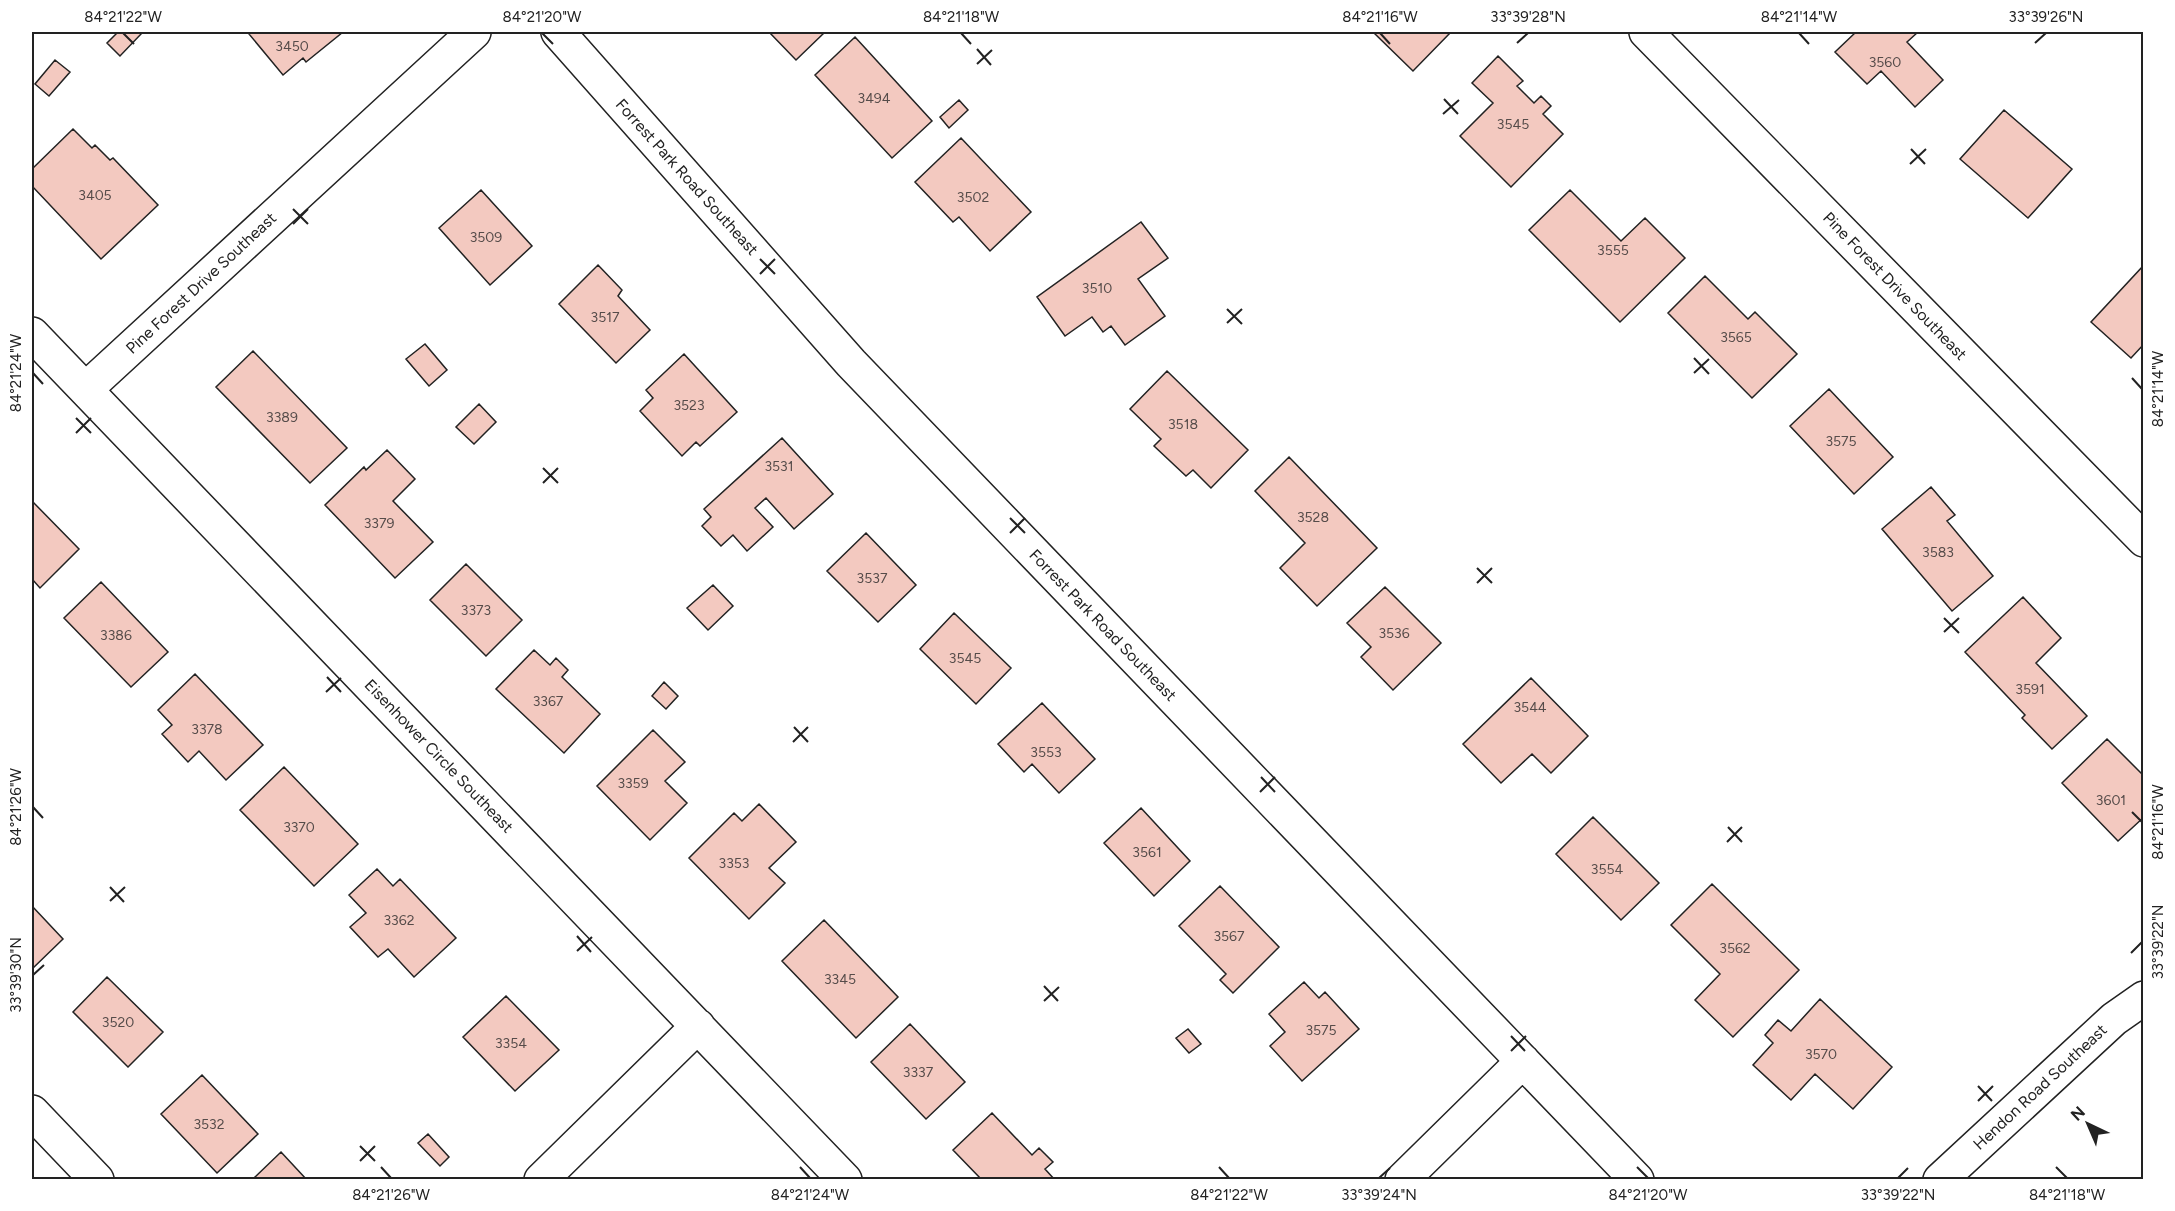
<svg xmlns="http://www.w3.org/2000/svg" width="2175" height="1211" font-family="Figtree,sans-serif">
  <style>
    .building { fill: #f3c9c0; stroke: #222; stroke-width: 1.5 }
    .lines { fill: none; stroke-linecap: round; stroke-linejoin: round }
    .minor-casing { stroke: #222; stroke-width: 36 }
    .minor { stroke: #fff; stroke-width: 33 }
    .ticks { fill: none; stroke: #222; stroke-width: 2 }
    .labels { text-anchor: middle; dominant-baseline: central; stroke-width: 4.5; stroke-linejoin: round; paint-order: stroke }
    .number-label { font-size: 14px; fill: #564c4a }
    .street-label { font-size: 16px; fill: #222; stroke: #fff }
    .neatline { fill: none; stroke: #222; stroke-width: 2 }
    .ticks-label { font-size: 15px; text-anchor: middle; fill: #222 }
  </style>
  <rect width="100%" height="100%" fill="#fff"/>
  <path class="building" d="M118 32 142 33 120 56 107 43Z
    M252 32H343L306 62 303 58 283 75 249 34Z
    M769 32H825L796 60Z
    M1373 32H1449L1450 33 1413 71Z
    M1856 32H1918L1907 42 1943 80 1915 107 1881 71 1867 84 1835 52Z
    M855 37 932 121 892 158 815 75Z
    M1498 56 1523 81 1517 86 1534 103 1541 96 1551 106 1543 114 1563 134 1511 187 1460 136 1493 103 1472 83Z
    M55 60 70 72 49 96 35 84Z
    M959 100 968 110 949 128 940 117Z
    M2004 110 2072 169 2028 218 1960 159Z
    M73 129 92 148 95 145 110 160 113 158 158 205 101 259 32 186V169Z
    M961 138 1031 212 990 251 959 217 953 222 915 182Z
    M481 190 532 246 490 285 439 228Z
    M1570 190 1621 241 1645 218 1685 258 1620 322 1529 230Z
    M1141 222 1168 258 1138 279 1165 316 1125 345 1111 326 1103 332 1092 317 1065 336 1037 297Z
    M598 265 622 290 618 296 650 330 616 363 559 304Z
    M2144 265V344L2131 358 2091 322Z
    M1705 276 1748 319 1755 312 1797 354 1752 398 1668 313Z
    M425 344 447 370 429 386 406 359Z
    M253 351 347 448 310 483 216 387Z
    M684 354 737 412 700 446 696 442 682 456 640 411 653 398 646 390Z
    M1167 371 1248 450 1211 488 1193 470 1186 476 1154 446 1161 439 1130 409Z
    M1829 389 1893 457 1854 494 1790 426Z
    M479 404 496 422 474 444 456 427Z
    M782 438 833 494 794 529 766 498 755 508 773 527 747 551 733 535 721 546 702 526 711 517 704 509Z
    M387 450 415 479 393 501 433 542 395 578 325 505 364 467 366 470Z
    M1289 457 1377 548 1317 606 1280 568 1305 543 1255 491Z
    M1931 487 1955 515 1947 521 1993 576 1952 611 1882 529Z
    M32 501 79 549 40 588 32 579Z
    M866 533 916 585 878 622 827 571Z
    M466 564 522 620 486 656 430 600Z
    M101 582 168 652 131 687 64 618Z
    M713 585 733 606 708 630 687 608Z
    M1385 587 1441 643 1393 690 1361 657 1371 647 1347 623Z
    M2023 597 2061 638 2036 663 2087 716 2052 749 2022 718 2025 715 1965 652Z
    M954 613 1011 668 976 704 920 649Z
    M534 650 550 665 556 658 568 670 562 677 600 714 564 753 496 689Z
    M195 674 263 745 226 780 199 751 188 762 162 734 172 725 158 710Z
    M1531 678 1588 736 1551 773 1532 754 1501 783 1463 744Z
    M664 682 678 696 666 709 652 696Z
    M1042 703 1095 759 1059 793 1032 764 1024 772 998 744Z
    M653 730 685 762 665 781 687 803 650 840 597 786Z
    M2107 739 2144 776V817L2118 841 2062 783Z
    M284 767 358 844 314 886 240 810Z
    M759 804 796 842 769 868 785 883 749 919 689 858 734 813 742 821Z
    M1141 808 1190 861 1154 896 1104 843Z
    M1593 817 1659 883 1621 920 1556 854Z
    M377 869 393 886 400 879 456 938 414 977 388 949 378 957 350 927 366 913 349 895Z
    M1712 884 1799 970 1733 1037 1695 1000 1720 974 1671 925Z
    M1220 886 1279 947 1233 993 1220 980 1226 974 1179 926Z
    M32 906 63 939 32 969Z
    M824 920 898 997 856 1038 782 961Z
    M107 977 163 1032 128 1067 73 1012Z
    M1304 982 1319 998 1325 992 1359 1029 1302 1081 1270 1046 1285 1032 1269 1014Z
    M506 996 559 1050 515 1091 463 1037Z
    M1820 999 1892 1067 1853 1109 1815 1074 1791 1100 1753 1065 1773 1043 1765 1035 1778 1020 1791 1031Z
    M910 1024 965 1082 926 1119 871 1062Z
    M1188 1029 1201 1044 1189 1053 1176 1038Z
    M202 1075 258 1134 217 1173 161 1114Z
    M992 1113 1032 1155 1039 1148 1053 1162 1045 1169 1055 1180H982L953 1150Z
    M428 1134 449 1157 440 1166 418 1143Z
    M281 1152 307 1180H252Z"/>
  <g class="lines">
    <g class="minor-casing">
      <path id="minor" d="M558 32 851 363 1637 1180
        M1646 32 2144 540
        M32 334 845 1180
        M86 389 474 32
        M32 1112 97 1180
        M541 1180 698 1026
        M1402 1180 1523 1061
        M1940 1180 2114 1019 2144 998"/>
    </g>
    <use href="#minor" class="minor"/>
  </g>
  <path class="ticks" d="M123 33 134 44M542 33 553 44M961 33 971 44M1380 33 1390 44M1799 33 1809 44M1517 43 1528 33M2035 43 2046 33M977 49 991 65M977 64 992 50M1444 99 1458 114M1443 114 1459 100M1911 149 1925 164M1910 164 1926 149M293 209 308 224M293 224 308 209M760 259 775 274M760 274 775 259M1227 309 1242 324M1227 323 1242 309M1694 358 1709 374M33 373 43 384M1694 373 1709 359M2132 378 2142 389M76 418 91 433M76 433 91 418M543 468 558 483M543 483 558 468M1010 518 1025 533M1010 533 1025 518M1477 568 1492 583M1477 583 1492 568M1944 618 1959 633M1944 632 1959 618M327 677 341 692M326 692 341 678M794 727 808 742M793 742 808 727M1261 777 1275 792M1260 792 1275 777M33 807 43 818M2132 812 2142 822M1728 827 1742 842M1727 842 1742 827M110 887 124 902M110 901 125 887M577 936 591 952M577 951 592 937M2131 953 2142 942M33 975 44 965M1044 986 1058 1001M1044 1001 1059 987M1511 1036 1525 1051M1511 1051 1526 1036M1978 1086 1992 1101M1978 1101 1993 1086M360 1146 375 1161M360 1161 375 1146M381 1167 391 1178M800 1167 810 1178M1219 1167 1229 1178M1637 1167 1648 1178M2056 1167 2067 1178M1379 1178 1390 1168M1898 1178 1908 1168"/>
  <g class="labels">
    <g class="number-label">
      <text x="292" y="46">3450</text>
      <text x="1885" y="62">3560</text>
      <text x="874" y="98">3494</text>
      <text x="1513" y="124">3545</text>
      <text x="95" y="195">3405</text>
      <text x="973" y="197">3502</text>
      <text x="486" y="237">3509</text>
      <text x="1613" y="250">3555</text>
      <text x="1097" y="288">3510</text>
      <text x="605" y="317">3517</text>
      <text x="1736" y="337">3565</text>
      <text x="689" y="405">3523</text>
      <text x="282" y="417">3389</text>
      <text x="1183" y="424">3518</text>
      <text x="1841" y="441">3575</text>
      <text x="779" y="466">3531</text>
      <text x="1313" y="517">3528</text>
      <text x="379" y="523">3379</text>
      <text x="1938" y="552">3583</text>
      <text x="872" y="578">3537</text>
      <text x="476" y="610">3373</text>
      <text x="1394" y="633">3536</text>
      <text x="116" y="635">3386</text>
      <text x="965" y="658">3545</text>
      <text x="2030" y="689">3591</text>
      <text x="548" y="701">3367</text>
      <text x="1530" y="707">3544</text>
      <text x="207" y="729">3378</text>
      <text x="1046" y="752">3553</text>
      <text x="633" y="783">3359</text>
      <text x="2111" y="800">3601</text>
      <text x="299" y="827">3370</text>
      <text x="1147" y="852">3561</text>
      <text x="734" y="863">3353</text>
      <text x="1607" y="869">3554</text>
      <text x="399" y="920">3362</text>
      <text x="1229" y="936">3567</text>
      <text x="1735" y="948">3562</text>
      <text x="840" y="979">3345</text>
      <text x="118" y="1022">3520</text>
      <text x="1321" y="1030">3575</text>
      <text x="511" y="1043">3354</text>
      <text x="1821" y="1054">3570</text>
      <text x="918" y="1072">3337</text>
      <text x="209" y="1124">3532</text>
    </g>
    <g class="street-label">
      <text transform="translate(687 177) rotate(48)">Forrest Park Road Southeast</text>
      <text transform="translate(201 283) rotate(-43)">Pine Forest Drive Southeast</text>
      <text transform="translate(1895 286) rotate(46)">Pine Forest Drive Southeast</text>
      <text transform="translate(1103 625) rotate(46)">Forrest Park Road Southeast</text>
      <text transform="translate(439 756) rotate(46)">Eisenhower Circle Southeast</text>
      <text transform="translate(2040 1087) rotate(-43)">Hendon Road Southeast</text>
    </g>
  </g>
  <rect width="2175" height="1211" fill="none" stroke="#ffffff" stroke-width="66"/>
  <g transform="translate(2088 1124) rotate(316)" stroke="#ffffff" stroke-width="4.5" paint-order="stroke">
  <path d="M0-4.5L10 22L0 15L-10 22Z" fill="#222222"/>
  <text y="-9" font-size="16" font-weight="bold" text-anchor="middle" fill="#222222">N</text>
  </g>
  <rect x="33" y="33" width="2109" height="1145" class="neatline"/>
  <g class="ticks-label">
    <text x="123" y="22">84°21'22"W</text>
    <text x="542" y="22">84°21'20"W</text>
    <text x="961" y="22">84°21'18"W</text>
    <text x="1380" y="22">84°21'16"W</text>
    <text x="1528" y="22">33°39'28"N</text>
    <text x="1799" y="22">84°21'14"W</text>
    <text x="2046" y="22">33°39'26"N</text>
    <text transform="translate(16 373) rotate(-90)" y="5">84°21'24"W</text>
    <text transform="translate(2158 389) rotate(-90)" y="5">84°21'14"W</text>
    <text transform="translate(16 807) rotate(-90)" y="5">84°21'26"W</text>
    <text transform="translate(2158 822) rotate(-90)" y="5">84°21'16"W</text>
    <text transform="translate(2158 942) rotate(-90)" y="5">33°39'22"N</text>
    <text transform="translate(16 975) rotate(-90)" y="5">33°39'30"N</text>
    <text x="391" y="1200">84°21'26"W</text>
    <text x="810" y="1200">84°21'24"W</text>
    <text x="1229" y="1200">84°21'22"W</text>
    <text x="1379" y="1200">33°39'24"N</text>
    <text x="1648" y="1200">84°21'20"W</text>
    <text x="1898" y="1200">33°39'22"N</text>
    <text x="2067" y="1200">84°21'18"W</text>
  </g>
</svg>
